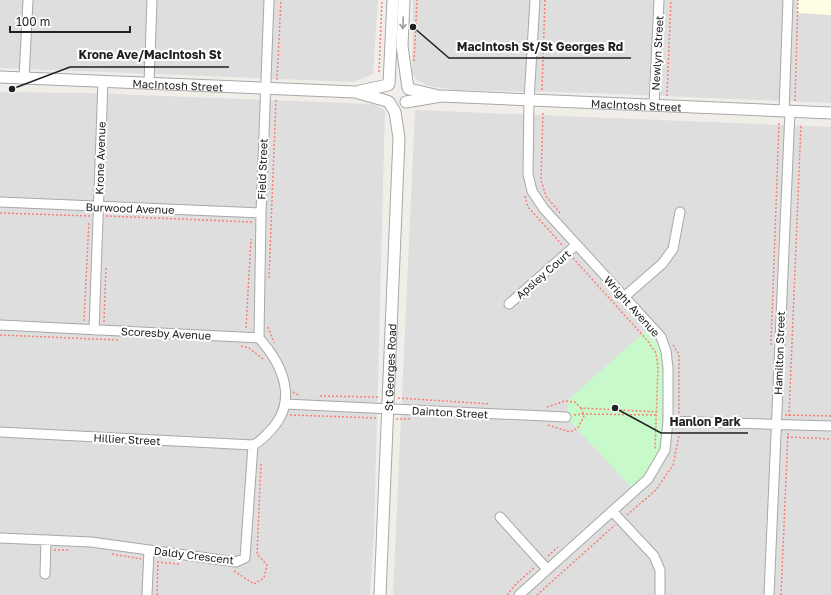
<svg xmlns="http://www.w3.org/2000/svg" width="831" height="595" font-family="'Golos Text',sans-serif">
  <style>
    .residential { fill: #dfdedf }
    .education { fill: #fefee5 }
    .park { fill: #c8f9cb }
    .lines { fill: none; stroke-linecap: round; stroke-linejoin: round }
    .minor-casing { stroke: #a8a8a8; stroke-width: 11 }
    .tertiary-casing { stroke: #a8a8a8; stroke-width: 13 }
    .path { stroke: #f77f74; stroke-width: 1.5; stroke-dasharray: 2 2; stroke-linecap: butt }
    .minor { stroke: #fff; stroke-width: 9 }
    .tertiary { stroke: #fff; stroke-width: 11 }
    .oneway { stroke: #9b9b9b }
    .labels { text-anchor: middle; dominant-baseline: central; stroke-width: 4; stroke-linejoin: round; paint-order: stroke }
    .street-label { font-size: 11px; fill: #212121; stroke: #fff }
    .leader { fill: none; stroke: #212121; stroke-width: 1.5 }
    .callout-dot { fill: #212121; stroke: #fff; stroke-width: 1.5 }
    .callout-label { font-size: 12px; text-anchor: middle; font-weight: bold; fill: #212121; stroke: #fff; stroke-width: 4; stroke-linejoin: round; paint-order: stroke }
  </style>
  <rect width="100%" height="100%" fill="#f1eee9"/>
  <path class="residential" d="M0 0H378L373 74 354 82 0 68Z
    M413 0H831V103L592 93 456 90 429 86 418 81 412 73Z
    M0 92 87 93 374 104 385 111 374 535 370 595H0Z
    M415 110 831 127V595H393Z"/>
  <path class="education" d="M798 0H831V15L797 13Z"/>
  <path class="park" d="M649 328 664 355 661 454 633 489 566 417 569 399Z"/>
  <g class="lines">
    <g class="minor-casing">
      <path id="minor" d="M24 78 28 0
        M149 83 152 0
        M654 105 659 0
        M784 111 788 0
        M0 202 261 213
        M624 297 662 264 673 249 680 212
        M509 304 576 245
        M0 325 259 338C283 365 299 401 270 431 264 437 260 442 253 445L245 558 236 562 91 542 0 538
        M94 330 103 81
        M259 338 261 213 269 0
        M285 404 566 417
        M668 421 831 426
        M0 432 253 445
        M612 511 654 556 660 570V595
        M500 517 547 569
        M45 574 46 540
        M147 595 149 550
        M519 595 648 479 665 450 668 421V368L666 351 661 337 544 209 532 191 528 174 529 100 535 0
        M769 595 790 111"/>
    </g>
    <g class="tertiary-casing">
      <g id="tertiary">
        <path d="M404 0 402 46 408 88"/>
        <path id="s1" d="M0 77 355 92 387 101"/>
        <path d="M389 84 393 0"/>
        <path d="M409 89 435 95"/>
        <path d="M360 91 388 85"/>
        <path id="s2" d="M406 102 441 96 831 113"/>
        <path id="s3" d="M380 595 399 138 395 112 389 102"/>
      </g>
    </g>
    <path class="path" d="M414 61 417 0
      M379 72 382 0
      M277 80 281 0
      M542 90 545 0
      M667 96 671 0
      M795 101 798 0
      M543 113 541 180 546 196 560 213
      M525 196 528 207 563 246
      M0 213 90 216
      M106 216 252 222
      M573 258 647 340 656 353 658 368 655 449
      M269 278 276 98
      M84 321 89 221
      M104 322 106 266
      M268 327 274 343
      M246 328 251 239
      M0 335 118 340
      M673 345 679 354V414
      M771 345 779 123
      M241 346 249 348 263 359
      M293 392 300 396
      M320 396 378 397
      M398 398 490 404
      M547 407 565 401 575 402 581 408 659 412
      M290 415 378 418
      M574 415 583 414 656 415
      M785 415 831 416
      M789 416 801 124
      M396 419H410
      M548 425 570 432 578 428 584 416 581 408
      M787 437 831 439
      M627 515 656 490 673 465 680 430
      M54 550H70
      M112 554 141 559
      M548 556 558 547
      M157 562 179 564
      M234 571 254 584 264 578 267 565 257 554 261 464
      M157 595 158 562
      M507 595 517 583 534 568
      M537 595 615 525
      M781 595 788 433"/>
    <use href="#minor" class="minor"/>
    <use href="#tertiary" class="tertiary"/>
  </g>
  <defs><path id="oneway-shaft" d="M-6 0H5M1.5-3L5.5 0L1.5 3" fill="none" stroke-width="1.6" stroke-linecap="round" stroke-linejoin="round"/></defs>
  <use class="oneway" href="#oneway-shaft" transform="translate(403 23) rotate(92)"/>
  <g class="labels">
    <g class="street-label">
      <text transform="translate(657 53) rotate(-87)">Newlyn Street</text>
      <text stroke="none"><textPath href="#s1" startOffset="178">MacIntosh Street</textPath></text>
      <text stroke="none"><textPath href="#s2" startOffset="231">MacIntosh Street</textPath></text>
      <text transform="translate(100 158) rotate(-88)">Krone Avenue</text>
      <text transform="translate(262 169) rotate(-88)">Field Street</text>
      <text transform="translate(130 208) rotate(2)">Burwood Avenue</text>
      <text transform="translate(543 274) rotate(-41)">Apsley Court</text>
      <text transform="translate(632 306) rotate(48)">Wright Avenue</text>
      <text transform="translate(166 333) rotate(3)">Scoresby Avenue</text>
      <text transform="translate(779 353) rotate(-88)">Hamilton Street</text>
      <text stroke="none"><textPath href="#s3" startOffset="228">St Georges Road</textPath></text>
      <text transform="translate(450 412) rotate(3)">Dainton Street</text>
      <text transform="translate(127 439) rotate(3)">Hillier Street</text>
      <text transform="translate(194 555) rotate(7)">Daldy Crescent</text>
    </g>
  </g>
  <path class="leader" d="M413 27L449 58H631M12 89L70 67H229M615 408L661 433H748"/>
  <g class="callout-dot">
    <circle cx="413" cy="27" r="4"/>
    <circle cx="12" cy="89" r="4"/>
    <circle cx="615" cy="408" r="4"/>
  </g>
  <g class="callout-label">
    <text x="540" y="51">MacIntosh St/St Georges Rd</text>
    <text x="150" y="59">Krone Ave/MacIntosh St</text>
    <text x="705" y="426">Hanlon Park</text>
  </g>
  <path d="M10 26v6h120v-6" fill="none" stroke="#212121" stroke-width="2"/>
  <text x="16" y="26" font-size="12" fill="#212121" stroke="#ffffff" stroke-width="3" paint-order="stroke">100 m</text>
</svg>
